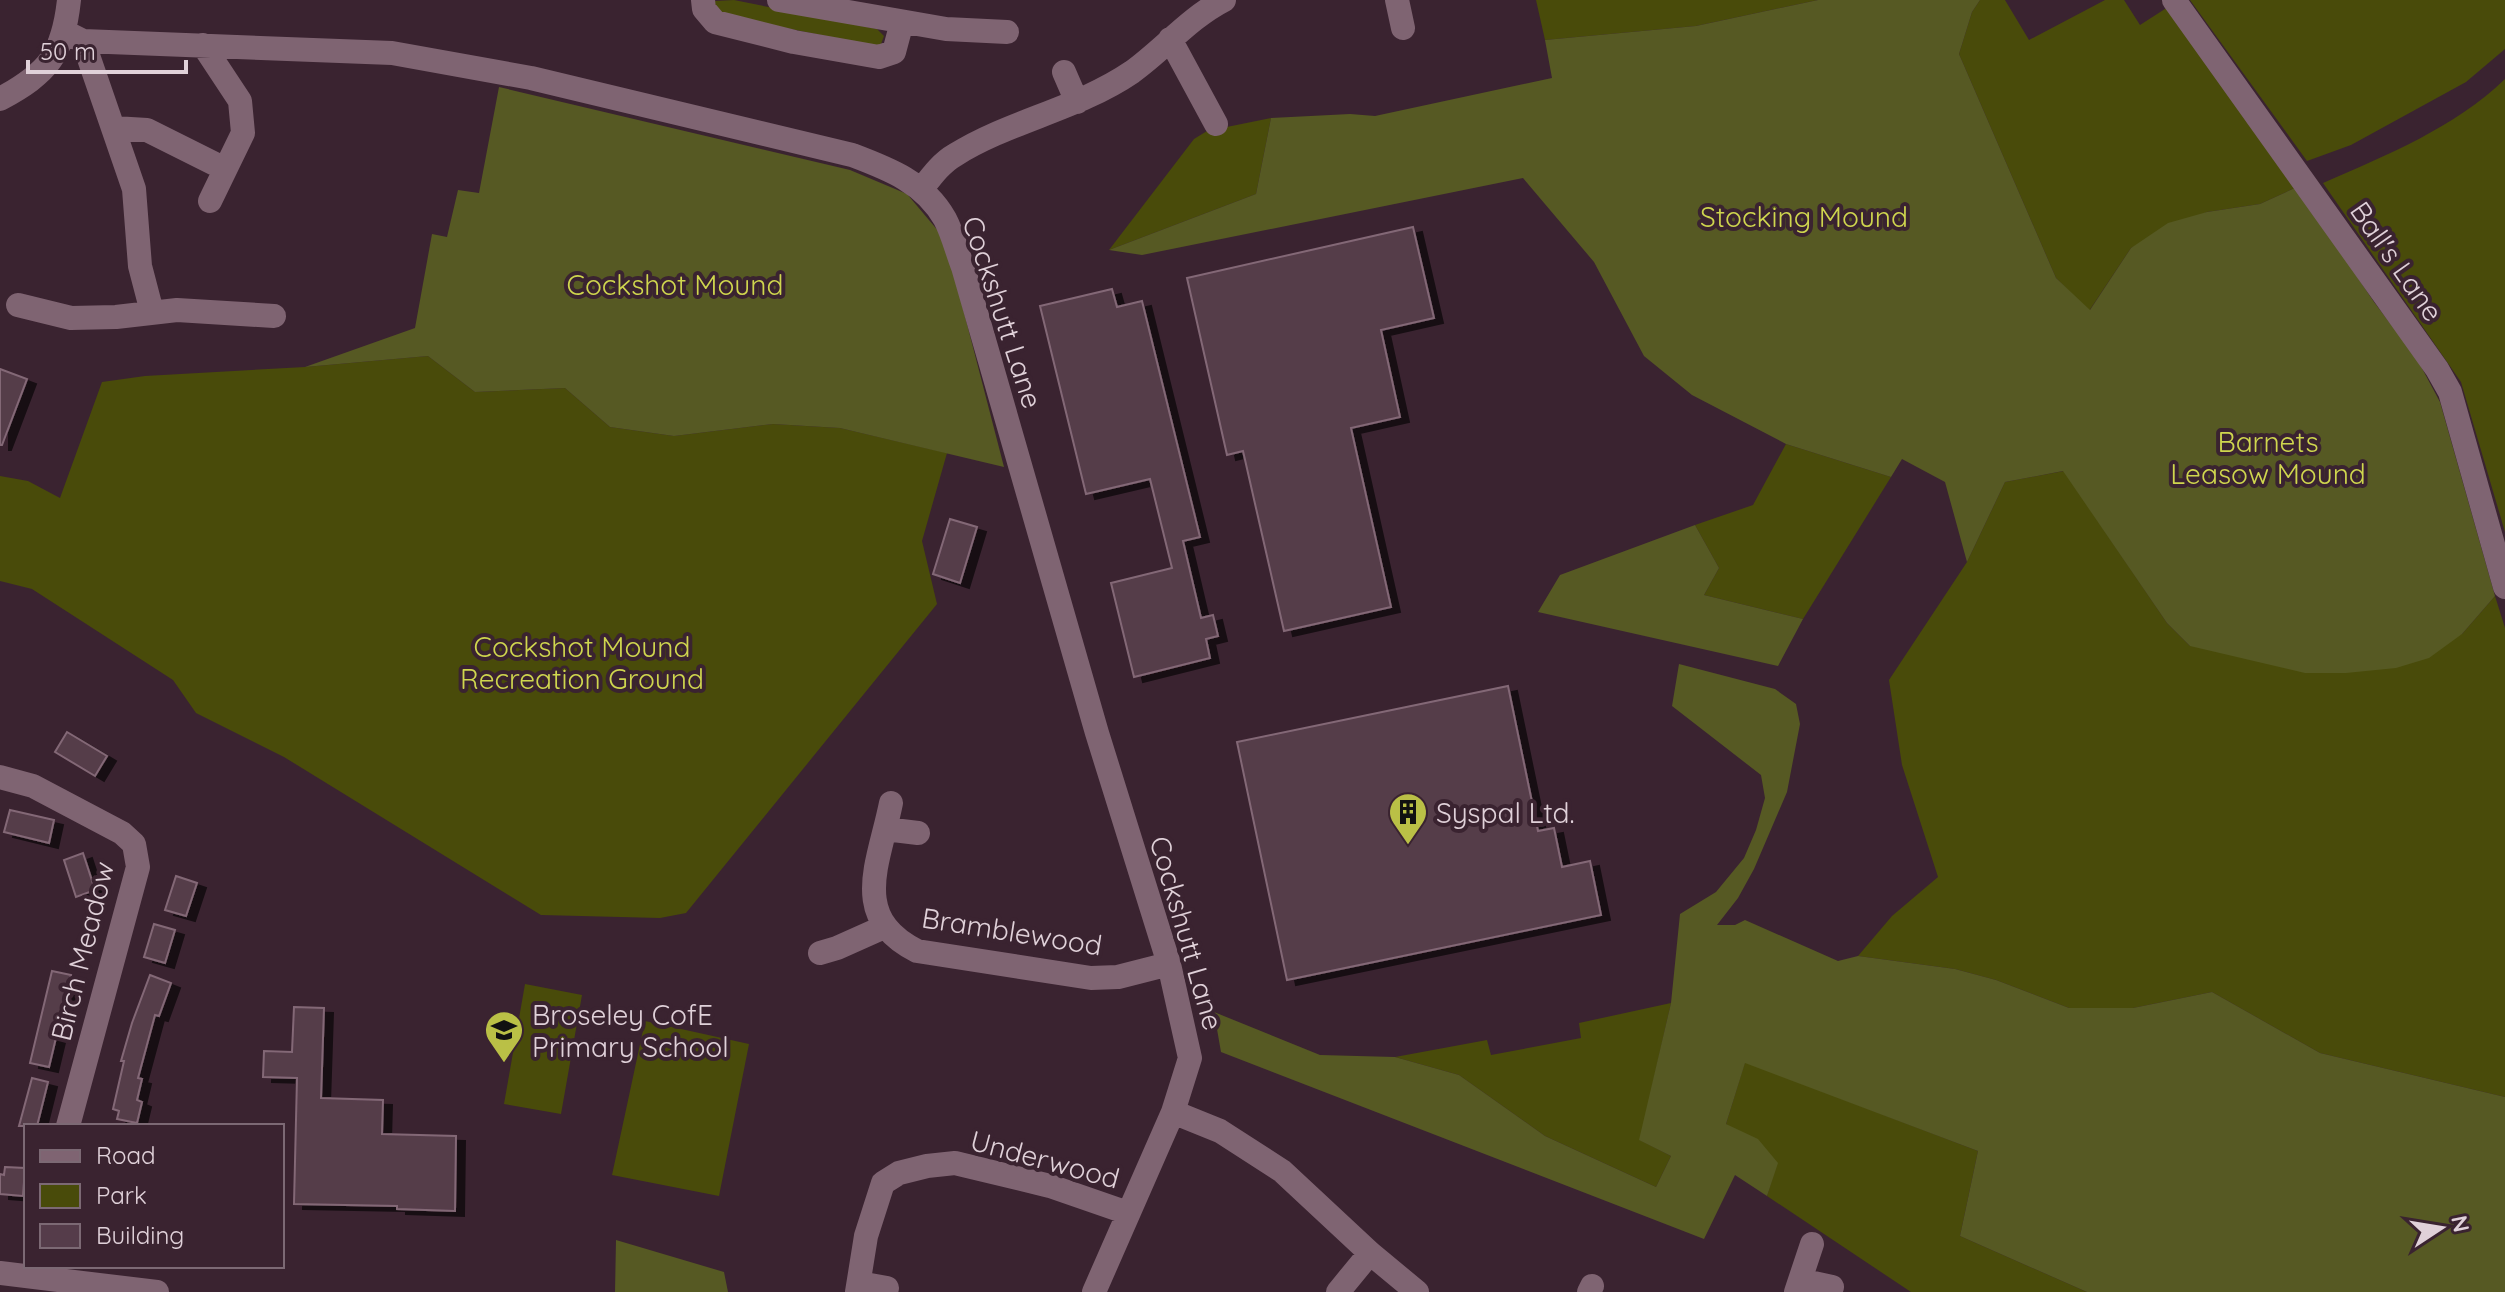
<svg xmlns="http://www.w3.org/2000/svg" width="2505" height="1292" font-family="Quicksand,sans-serif">
  <style>
    .green { fill: #494b0a }
    .forest { fill: #565923 }
    .building { fill: #553c4a; stroke: #836876; stroke-width: 2; filter: url(#shadow) }
    .lines { fill: none; stroke-linecap: round; stroke-linejoin: round }
    .street { stroke: #7f6472; stroke-width: 24 }
    .labels { text-anchor: middle; dominant-baseline: central; stroke-width: 8; stroke-linejoin: round; paint-order: stroke }
    .park-label { font-size: 28px; fill: #cfd64e; stroke: #3a2330 }
    .street-label { font-size: 28px; fill: #e0d1d9; stroke: #3a2330 }
    .poi-label { font-size: 28px; fill: #e0d1d9; stroke: #3a2330; text-anchor: start }
  </style>
  <defs>
    <filter id="shadow"><feDropShadow dx="9" dy="5" stdDeviation="0" flood-color="#0009"/></filter>
  </defs>
  <rect width="100%" height="100%" fill="#3a2330"/>
  <path class="green" d="M734 0 877 29 884 36 881 44 876 46 725 16 715 10V1Z
    M1536 0H1818L1696 26 1545 40Z
    M1980 0H2005L2029 40 2105 0H2124L2140 25 2168 7 2297 187 2260 204 2207 212 2131 248 2089 311 2056 278 1959 54 1972 12Z
    M2190 0H2505V49L2466 82 2351 145 2307 161Z
    M2505 79V532L2461 382 2323 183C2387 155 2454 128 2505 79Z
    M1271 118 1256 194 1109 250 1194 139 1207 131Z
    M428 356 475 392 565 388 610 427 674 436 773 424 840 428 947 453 922 541 937 604 686 913 660 918 541 915 284 757 196 713 173 680 32 589 0 581V476L28 481 60 498 102 382 145 376 305 367Z
    M1786 444 1891 477 1803 619 1704 595 1719 568 1695 525 1753 505Z
    M2064 471 2167 623 2190 646 2462 634 2495 596 2505 628V1097L2320 1053 2212 992 2133 1008H2069L1996 980 1955 969 1858 956 1892 916 1938 877 1902 765 1889 680 1967 562 2005 482Z
    M525 984 582 995 561 1114 504 1104Z
    M1671 1003 1640 1140 1671 1156 1656 1187 1545 1136 1459 1075 1395 1057 1487 1040 1491 1055 1581 1038 1579 1023Z
    M645 1021 749 1044 719 1196 612 1175Z
    M1745 1062 1978 1151 1960 1236 2087 1292H1911L1767 1196 1777 1163 1726 1124Z"/>
  <path class="forest" d="M1818 0H1980L1972 12 1959 54 2056 278 2090 310 2131 248 2168 223 2207 212 2260 204 2297 187 2374 302 2417 359 2440 402 2495 596 2462 634 2429 658 2396 668 2346 673H2305L2190 646 2167 623 2063 471 2005 482 1967 562 1945 482 1902 459 1891 477 1786 444 1692 395 1644 356 1594 262 1523 178 1142 255 1109 250 1256 194 1271 118 1350 114 1375 116 1552 78 1545 40 1696 26Z
    M499 87 850 170 907 194 945 239 1004 467 840 428 773 424 674 436 610 427 565 388 475 392 428 356 305 367 415 328 432 234 447 237 458 190 479 193Z
    M1695 525 1719 568 1704 595 1803 619 1778 666 1538 612 1560 575Z
    M1679 664 1775 689 1796 704 1800 724 1787 792 1754 869 1738 898 1717 925H1735L1745 920 1838 961 1858 956 1955 969 1996 980 2069 1008H2133L2212 992 2320 1053 2505 1097V1292H2087L1960 1236 1978 1151 1745 1063 1726 1124 1758 1139 1778 1163 1767 1196 1735 1175 1704 1239 1221 1052 1214 1012 1320 1055 1395 1057 1459 1075 1545 1136 1656 1187 1671 1156 1639 1140 1671 1003 1680 914 1716 892 1744 858 1756 830 1765 798 1761 775 1672 706Z
    M616 1240 724 1272 728 1292H615Z"/>
  <path class="building" d="M1413 227 1434 318 1381 330 1400 417 1351 428 1391 607 1284 631 1243 451 1227 455 1187 278Z
    M1112 289 1117 307 1142 301 1200 537 1183 541 1201 618 1213 615 1218 636 1206 639 1210 658 1134 677 1111 583 1172 568 1150 479 1086 494 1040 306Z
    M0 369 27 379 2 445H0Z
    M950 519 977 527 960 583 933 574Z
    M1508 686 1538 831 1554 828 1562 867 1590 861 1601 915 1287 980 1237 742Z
    M67 732 107 756 95 776 55 752Z
    M10 810 54 820 49 843 4 832Z
    M83 853 95 890 76 897 64 860Z
    M176 876 197 883 186 916 165 910Z
    M154 924 175 930 165 963 144 957Z
    M52 971 71 975 49 1067 30 1063Z
    M150 975 171 983 159 1016 155 1015 138 1078 142 1079 137 1100 142 1102 137 1123 117 1119 119 1111 113 1109 124 1061H121L132 1023Z
    M294 1007 324 1008 321 1098 383 1100 382 1134 456 1136 455 1211 397 1209V1206L294 1204 297 1078 263 1077 264 1051 292 1052Z
    M32 1078 48 1082 37 1126H19Z
    M5 1167 25 1168 23 1196 0 1194V1174L4 1175Z"/>
  <g class="lines">
    <path class="street" d="M703 0 704 9 715 22 794 42 879 57 894 52 902 22
      M779 0 946 29 1007 32
      M1397 0 1403 28
      M2174 0 2437 369 2450 392 2505 587
      M65 32 83 41 392 53 531 78 852 155C889 169 924 182 945 219 953 234 957 252 963 267L1097 733 1169 964 1190 1058 1173 1112 1094 1292
      M1170 39 1216 124
      M83 41 134 189 140 266 152 312
      M203 45 240 101 243 133 210 201
      M1064 72 1077 102
      M0 99C48 73 63 55 69 0
      M114 128 147 130 225 169
      M921 190C931 177 941 163 955 155 1009 121 1078 109 1132 72 1164 49 1189 18 1224 0
      M18 305 71 318 116 317 177 310 274 316
      M0 777 33 786 122 833 134 844 138 867 68 1126
      M891 803C879 863 849 917 917 951L1091 978 1118 977 1169 964
      M885 829 918 833
      M820 953 837 948 884 927
      M1173 1112 1220 1131 1282 1171 1370 1253 1417 1292
      M0 1273 157 1292
      M1800 1280 1832 1287
      M859 1283 887 1288
      M857 1292 866 1236 883 1183 899 1173 927 1166 955 1163 1050 1186 1128 1213
      M1338 1292 1370 1253
      M1589 1292 1592 1286
      M1796 1292 1812 1244"/>
  </g>
  <defs>
    <g id="building-pin" transform="scale(2)"><path d="M0 17L-7.5 6A9.5 9.5 0 1 1 7.5 6Z" fill="#bac046" stroke="#3a2330"/><path d="M-4-6H4V6H1V3H-1V6H-4ZM-2.5-4.3h1.7v1.8h-1.7ZM.8-4.3h1.7v1.8H.8ZM-2.5-1h1.7V.8h-1.7ZM.8-1h1.7V.8H.8Z" fill="#111"/></g>
    <g id="school-pin" transform="scale(2)"><path d="M0 17L-7.5 6A9.5 9.5 0 1 1 7.5 6Z" fill="#bac046" stroke="#3a2330"/><path d="M0-5L7-2L0 1L-7-2ZM-4 1L0 2.5L4 1V4Q0 6-4 4Z" fill="#111"/></g>
  </defs>
  <g fill-rule="evenodd">
    <use href="#building-pin" x="1408" y="812"/>
    <use href="#school-pin" x="504" y="1030"/>
  </g>
  <g class="labels">
    <g class="park-label">
      <text x="1804" y="216">Stocking Mound</text>
      <text x="675" y="284">Cockshot Mound</text>
      <text x="2268" y="441">Barnets<tspan x="2268" dy="32">Leasow Mound</tspan></text>
      <text x="582" y="646">Cockshot Mound<tspan x="582" dy="32">Recreation Ground</tspan></text>
    </g>
    <g class="street-label">
      <text transform="translate(2397 261) rotate(55)">Ball's Lane</text>
      <text transform="translate(1003 312) rotate(72)">Cockshutt Lane</text>
      <text transform="translate(1012 931) rotate(9)">Bramblewood</text>
      <text transform="translate(1187 933) rotate(74)">Cockshutt Lane</text>
      <text transform="translate(82 951) rotate(-76)">Birch Meadow</text>
      <text transform="translate(1045 1159) rotate(15)">Underwood</text>
    </g>
    <g class="poi-label">
      <text x="1436" y="812">Syspal Ltd.</text>
      <text x="532" y="1014">Broseley CofE<tspan x="532" dy="32">Primary School</tspan></text>
    </g>
  </g>
  <rect x="24" y="1124" width="260" height="144" fill="#3a2330" stroke="#7c6974" stroke-width="2"/>
  <rect x="40" y="1150" width="40" height="12" fill="#7f6472" stroke="#7c6974" stroke-width="2"/>
  <text x="96" y="1164" font-size="24" fill="#e0d1d9">Road</text>
  <rect x="40" y="1184" width="40" height="24" fill="#494b0a" stroke="#7c6974" stroke-width="2"/>
  <text x="96" y="1204" font-size="24" fill="#e0d1d9">Park</text>
  <rect x="40" y="1224" width="40" height="24" fill="#553c4a" stroke="#7c6974" stroke-width="2"/>
  <text x="96" y="1244" font-size="24" fill="#e0d1d9">Building</text>
  <g transform="translate(2441 1228) rotate(78)" stroke="#3a2330" stroke-width="6" paint-order="stroke">
  <path d="M0-6L14 30L0 20L-14 30Z" fill="#e0d1d9"/>
  <text y="-12" font-size="22" font-weight="bold" text-anchor="middle" fill="#e0d1d9">N</text>
  </g>
  <path d="M28 60v12h158v-12" fill="none" stroke="#e0d1d9" stroke-width="4"/>
  <text x="40" y="60" font-size="24" fill="#e0d1d9" stroke="#3a2330" stroke-width="6" paint-order="stroke">50 m</text>
</svg>
